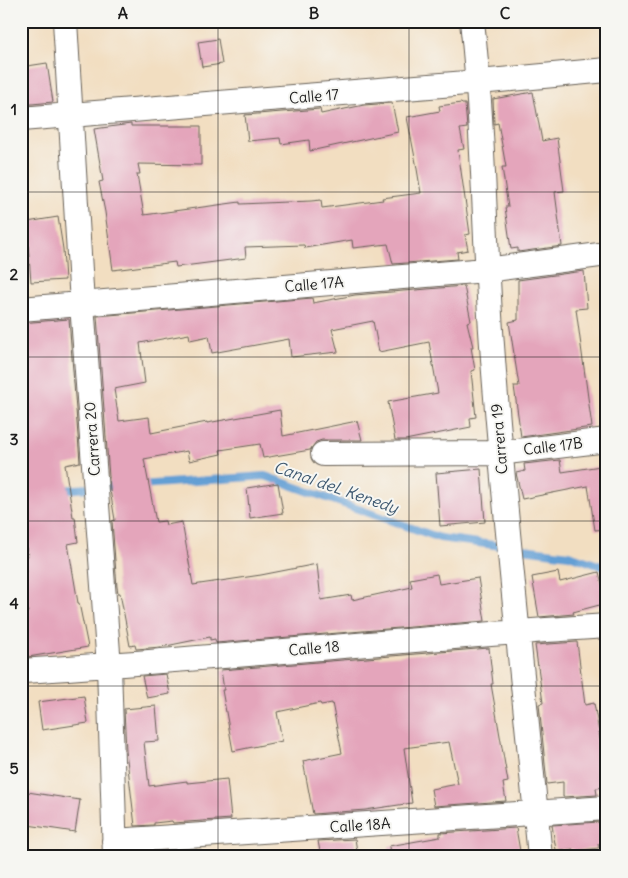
<svg xmlns="http://www.w3.org/2000/svg" width="628" height="878" font-family="Delius,sans-serif">
  <style>
    .lines { fill: none; stroke-linecap: round; stroke-linejoin: round }
    .stream { stroke: #639fd4; stroke-width: 8 }
    .building { fill: #e4a5bb }
    .street-casing { stroke: #676056; stroke-width: 26 }
    .street { stroke: #fff; stroke-width: 24 }
    .grid { fill: none; stroke: #1c1c1c; stroke-width: 1; stroke-opacity: 0.55 }
    .labels { text-anchor: middle; dominant-baseline: central; stroke-width: 4; stroke-linejoin: round; paint-order: stroke }
    .street-label { font-size: 15px; fill: #1c1c1c; stroke: #f6f6f2 }
    .water-label { font-size: 16px; font-style: italic; fill: #3c576f; stroke: #f6f6f2 }
    .neatline { fill: none; stroke: #1c1c1c; stroke-width: 2 }
    .grid-label { font-size: 16px; text-anchor: middle; font-weight: bold; fill: #1c1c1c }
  </style>
  <rect width="100%" height="100%" fill="#f6f6f2"/>
  <filter id="ink" filterUnits="userSpaceOnUse"><feTurbulence type="fractalNoise" baseFrequency=".02" numOctaves="2"/><feDisplacementMap in="SourceGraphic" scale="10" xChannelSelector="R" yChannelSelector="G"/><feConvolveMatrix kernelMatrix="1 2 1 2 8 2 1 2 1" color-interpolation-filters="sRGB"/></filter>
  <filter id="wash" filterUnits="userSpaceOnUse"><feTurbulence type="fractalNoise" baseFrequency=".0096" numOctaves="4" result="noise"/><feDisplacementMap in="SourceGraphic" scale="20" xChannelSelector="R" yChannelSelector="G"/><feGaussianBlur stdDeviation="1.12" result="paint"/><feColorMatrix in="noise" values="0 0 0 0 0 0 0 0 0 0 0 0 0 0 0 0 0 1.4 0 .05"/><feComposite in="paint" operator="in"/></filter>
  <g filter="url(#wash)">
    <rect width="100%" height="100%" fill="#f2dec1"/>
    <g class="lines">
      <path class="stream" d="M140 485 265 476 440 538 569 555 607 568
        M61 490 119 486"/>
    </g>
    <g id="blocks">
      <path class="building" d="M218 39 222 64 202 67 198 42Z
        M47 63 53 102 21 105V67Z
        M533 92 542 141 557 138 564 191 555 192 562 246 518 252V248L511 249 505 207H508L502 167H506L498 123 494 124 493 99Z
        M392 103 398 132 310 151 309 140 281 144 280 138 248 141 245 115 320 109 321 114 364 105Z
        M461 103 462 104H465L467 128 460 129 464 149 458 150 470 234 465 235 468 250 457 252 458 259 393 264 388 244 353 248 352 240 305 248 304 245 245 247 246 258 176 267 175 262 113 270 105 212 99 182 103 181 94 129 131 124V126H201V165L138 164 140 174H137L144 215 240 202V204L311 201 321 200 322 208 383 200 382 198 421 193 416 163 407 117 440 111 439 106Z
        M58 217 63 249 65 280 31 282 28 244 21 245V223Z
        M584 271 587 308 576 309 592 427 521 437 514 386H519L509 322 518 320V280Z
        M464 286 471 321 467 322 473 347H471L475 370 471 371 476 417 470 418 471 427 405 440H395L388 402 438 393 429 342 379 352 373 321 332 329 338 352 291 357 289 339 212 353 209 336 190 340 189 334 140 343 145 383 114 389 119 421 149 417 151 433 207 422V423L280 410 283 436 357 421 362 440H322L316 442 310 450 263 458 260 444 220 450 221 454 189 461 187 451 144 459 156 522 165 521 166 525 182 522 193 585 261 575 317 564 321 600 351 595 352 600 412 587 410 579 437 574 439 584 478 578 485 621 216 643 215 639 210 640V637L161 647 136 649 135 645 130 646 120 593H118L117 587 112 521 115 520 110 490 97 316 312 298 313 303 355 295Z
        M69 319 80 462 65 465 73 517H75L78 542 68 544 78 603H79L88 647 28 657 27 650 21 651V614L28 612 21 580V573L26 572 23 557 28 556 21 521V323Z
        M560 460 562 472 607 465V529L595 530 588 486 522 499 516 473 525 471 524 464Z
        M481 469 485 522 440 526 436 473Z
        M278 483 283 513 250 518 247 488Z
        M558 572 560 582 599 572 607 603 573 612 574 614 539 617 532 577Z
        M577 642 585 705 594 703 601 744 607 743V787L596 788 597 795 563 797V782L547 784 539 704 543 703 535 645Z
        M489 648 493 684H491L508 782 503 783 506 801 434 806 431 789 458 784 449 742 404 748 412 803 365 810 313 814 303 761 342 753 332 703 321 705 320 703 277 712 282 741 233 751 222 690H224L221 670Z
        M166 674 170 694 147 698 142 676Z
        M84 696 88 723 42 730 38 702Z
        M156 706 159 741 144 742 149 786 187 781V783L227 779 231 819 173 823 172 821 154 823V825L135 826 126 751 124 709Z
        M21 791 80 800 75 832 21 824Z
        M599 822 602 843 598 844 599 848 573 851V849L556 850 552 825Z
        M516 828 520 851 502 854 503 857H390L389 846 440 837V833Z
        M355 839 358 857H321L318 841Z"/>
    </g>
  </g>
  <g filter="url(#ink)">
    <use href="#blocks" fill-opacity="0" stroke="#676056" stroke-width="1"/>
    <g class="lines">
      <g class="street-casing">
        <path id="street" d="M65 21 82 304 109 666 115 857
          M472 21C484 129 484 237 492 345 504 516 524 686 540 857
          M21 119 479 82 607 70
          M21 309 486 270 607 254
          M323 454 500 453 607 440
          M21 671C217 659 411 638 607 626
          M114 841 607 808"/>
      </g>
      <use href="#street" class="street"/>
    </g>
  </g>
  <path class="grid" d="M218 21V857M409 21V857M21 192H607M21 357H607M21 521H607M21 686H607"/>
  <g class="labels">
    <g class="street-label">
      <text transform="translate(314 96) rotate(-5)">Calle 17</text>
      <text transform="translate(314 284) rotate(-5)">Calle 17A</text>
      <text transform="translate(92 439) rotate(-94)">Carrera 20</text>
      <text transform="translate(499 439) rotate(-95)">Carrera 19</text>
      <text transform="translate(553 446) rotate(-7)">Calle 17B</text>
      <text transform="translate(314 648) rotate(-5)">Calle 18</text>
      <text transform="translate(360 825) rotate(-4)">Calle 18A</text>
    </g>
    <g class="water-label">
      <text transform="translate(336 487) rotate(19)">Canal deL Kenedy</text>
    </g>
  </g>
  <rect width="628" height="878" fill="none" stroke="#f6f6f2" stroke-width="55"/>
  <rect x="28" y="28" width="572" height="822" class="neatline"/>
  <g class="grid-label">
    <text x="123" y="19">A</text>
    <text x="314" y="19">B</text>
    <text x="505" y="19">C</text>
    <text x="14" y="115">1</text>
    <text x="14" y="280">2</text>
    <text x="14" y="445">3</text>
    <text x="14" y="609">4</text>
    <text x="14" y="774">5</text>
  </g>
</svg>
